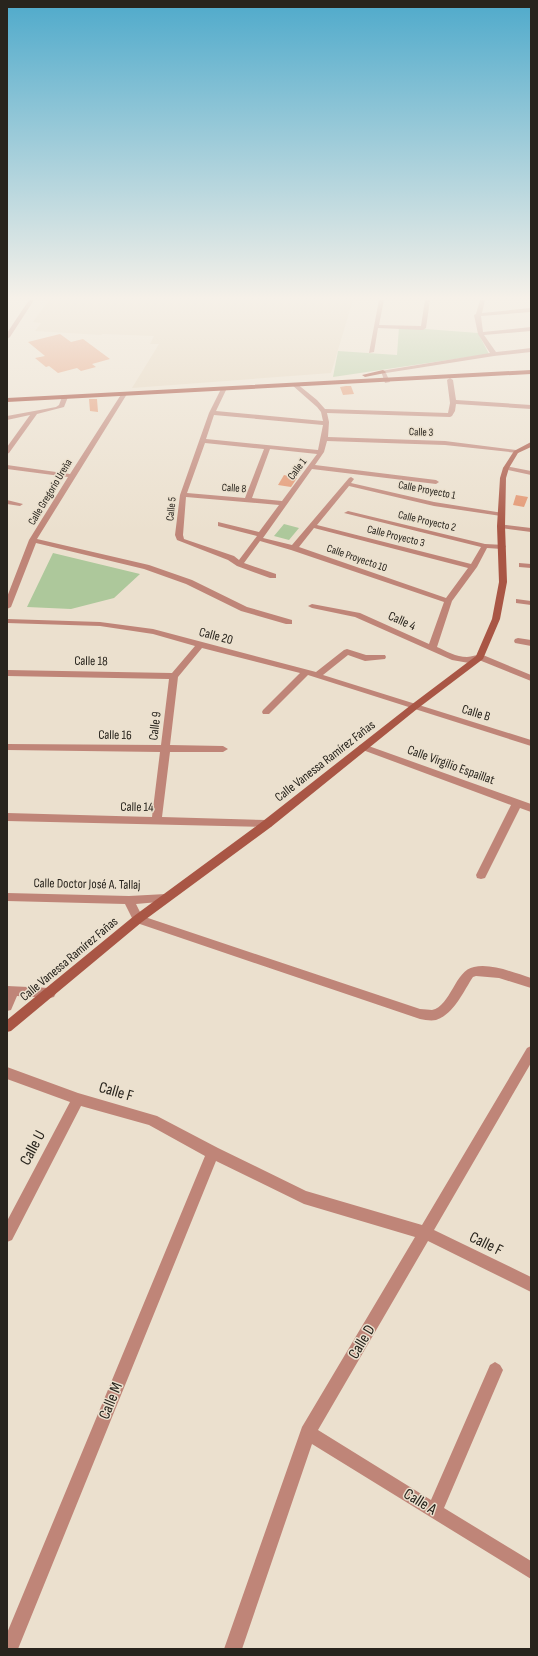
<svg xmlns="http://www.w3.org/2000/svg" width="538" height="1656" font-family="'Sofia Sans Condensed',sans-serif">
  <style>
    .built { fill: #e3d3ba }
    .green { fill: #adc89b }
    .building { fill: #e39671 }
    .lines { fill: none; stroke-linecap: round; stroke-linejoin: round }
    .street { fill: #bf8578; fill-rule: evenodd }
    .secondary { fill: #a95645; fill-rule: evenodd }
    .primary { fill: #96301d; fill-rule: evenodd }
    .labels { text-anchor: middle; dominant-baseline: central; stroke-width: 3; stroke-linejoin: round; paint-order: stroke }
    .far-street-label { font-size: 11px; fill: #28241d; stroke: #ebe0ce }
    .street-label { font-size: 13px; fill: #28241d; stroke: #ebe0ce }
    .near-street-label { font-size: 16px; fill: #28241d; stroke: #ebe0ce }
  </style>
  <rect width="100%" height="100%" fill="#ebe0ce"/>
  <path class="built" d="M49 300H353L331 373 132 388 159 344H150L154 336 103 334 101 335 35 331 41 323 33 322Z"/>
  <path class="green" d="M399 327 478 333 489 354 333 377 338 351 397 355Z
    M284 524 299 528 289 540 274 536Z
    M53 553 140 574 114 598 71 609 27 607Z"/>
  <path class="building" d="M60 334 71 342 83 339 110 359 92 364 96 367 81 371 77 368 58 373 49 366 46 367 35 358 45 356 28 342Z
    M346 386H351L354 394 343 395 340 387Z
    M89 399H97L98 412 90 411Z
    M284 475 297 478 291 487 278 485Z
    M516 495 528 497 524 507 513 505Z"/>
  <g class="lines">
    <path class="street" d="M29 300H34L10 337 7 339V333Z
      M379 300H384L379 325 421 326 425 300H430L426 328 423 330 378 328 374 352 369 353Z
      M480 300H485L482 313 531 308V312L481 316 483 332 531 327V331L484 335 496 352 531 348V352L494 356 386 373 390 382 385 383 381 371 490 353 478 334 474 315 476 314Z
      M450 378 453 380 456 400 531 405V409L456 404 455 411 452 416 450 417 327 413 329 422 328 437 445 441 516 450 519 452 518 453 445 445 327 441 324 452 315 465 436 480 439 482 436 484 312 469 263 538 292 545 349 478 351 477 354 479 351 483 434 502 503 513V515L501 516 434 506 349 486 317 525 471 564 481 547 344 513 348 511 485 544 505 545 506 547 502 549 487 548 477 567 452 601 437 647C446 651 456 657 467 657 473 657 477 654 483 655L531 675V681L479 660 469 663 452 660 355 617 312 608 308 606 312 604 360 613 429 644 444 602 291 550 260 541 244 563 276 574V578H270L237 566 228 560 177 540 175 535 180 495 209 413 222 387 227 388 216 411 323 421 321 412 317 407 292 385V383H296L317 400 325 409 448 413 450 403 447 380ZM214 415 323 425 318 450 206 439ZM205 443 264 449 245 498 187 493ZM270 449 317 454 282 501 252 498ZM186 497 279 505 259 532 218 522V526L257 536 239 560 234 556 184 539 183 535ZM314 528 468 568 446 598 299 547Z
      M122 393 127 394 37 539 149 565 192 580 247 607 292 620V624H286L241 611 186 584 144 569 36 543 11 607 7 609V597L29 540 68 477 7 469V465L70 474Z
      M65 395 68 397 64 407 37 414 9 453 7 454V447L30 415 7 420V416L56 407 59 405 62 397Z
      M506 466 531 471V475L504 469 503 468Z
      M7 500 23 504 20 506 7 504Z
      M498 524 531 528V532L501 528H498Z
      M519 563 531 564V568L519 567Z
      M516 599 531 601V605L516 603Z
      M7 619 100 622 153 629 316 672 344 650 347 649 366 655H385L386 657 385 659 365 661 348 655 323 675 531 740V746L308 675 269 714H263L262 712 263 710 300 673 202 648 178 677 170 745 223 746 228 749 223 752H170L162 817 267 820 271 821 272 824 271 827 7 821V813L152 817 160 752 7 750V744L161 745 169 679 7 676V670L172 673 195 646 153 634 100 626 7 623Z
      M518 638 531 640V646L515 643 514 641 515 639Z
      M363 744 531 804V812L520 808 485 878 481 879 477 878 476 875 511 805 360 749 358 747 360 745Z
      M7 893 129 896 166 894 170 895 171 898 170 901 136 904 142 916 420 1009C424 1009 429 1010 432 1010 451 1006 455 970 474 967 491 963 515 973 531 978V988L499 978 476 976 473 977C463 992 454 1014 436 1020 431 1021 425 1020 420 1019L134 922 125 904 7 901Z
      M7 986 50 988 54 989 56 993 54 997 50 998 17 996 11 1010 7 1011Z
      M531 1046V1063L434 1230 531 1277V1292L428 1241 318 1430 431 1500 490 1365 495 1362 500 1365 503 1370 444 1508 531 1561V1579L312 1444 242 1649H224L302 1427 415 1237 304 1204 216 1161 18 1649H7V1633L205 1156 149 1125 81 1106 12 1240 7 1242V1221L70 1102 7 1079V1067L78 1093 157 1116 218 1148 306 1191 422 1225 527 1048Z"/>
    <path class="secondary" d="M531 442V447L518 453 509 468 506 478 505 526 507 582 500 619 483 659 417 709 271 827 142 922 11 1031 7 1032V1020L134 916 263 821 411 705 476 656 492 619 499 582 497 526 500 478 503 468 514 451Z"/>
    <path class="primary" d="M383 370 386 372 385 373 365 377 362 375Z
      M531 370V374L7 402V398Z"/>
  </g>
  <linearGradient id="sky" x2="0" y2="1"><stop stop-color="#4faacb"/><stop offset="0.56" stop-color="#f6f1e9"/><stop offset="1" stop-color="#f6f1e9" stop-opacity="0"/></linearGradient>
  <rect width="538" height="532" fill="url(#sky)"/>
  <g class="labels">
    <g class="far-street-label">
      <text transform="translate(421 432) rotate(2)">Calle 3</text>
      <text transform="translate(297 469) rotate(-53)">Calle 1</text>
      <text transform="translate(234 488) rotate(4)">Calle 8</text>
      <text transform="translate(427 490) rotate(11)">Calle Proyecto 1</text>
      <text transform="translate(50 492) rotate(-59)">Calle Gregorio Ureña</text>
      <text transform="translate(171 509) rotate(-84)">Calle 5</text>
      <text transform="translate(427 521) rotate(13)">Calle Proyecto 2</text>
      <text transform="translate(396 536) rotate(14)">Calle Proyecto 3</text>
      <text transform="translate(357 558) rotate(19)">Calle Proyecto 10</text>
    </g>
    <g class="street-label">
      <text transform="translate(402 621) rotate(24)">Calle 4</text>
      <text transform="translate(216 636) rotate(15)">Calle 20</text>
      <text transform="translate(91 661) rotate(1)">Calle 18</text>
      <text transform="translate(476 713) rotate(17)">Calle B</text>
      <text transform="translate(155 726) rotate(-83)">Calle 9</text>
      <text transform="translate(115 735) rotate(1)">Calle 16</text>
      <text transform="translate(325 761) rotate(-38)">Calle Vanessa Ramírez Fañas</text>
      <text transform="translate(451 765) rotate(20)">Calle Virgilio Espaillat</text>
      <text transform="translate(137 807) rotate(1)">Calle 14</text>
      <text transform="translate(87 884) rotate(1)">Calle Doctor José A. Tallaj</text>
      <text transform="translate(69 959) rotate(-40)">Calle Vanessa Ramírez Fañas</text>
    </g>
    <g class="near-street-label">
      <text transform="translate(116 1092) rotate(16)">Calle F</text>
      <text transform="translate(33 1148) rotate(-62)">Calle U</text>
      <text transform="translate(486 1244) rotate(26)">Calle F</text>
      <text transform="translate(362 1342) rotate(-59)">Calle D</text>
      <text transform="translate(111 1401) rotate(-68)">Calle M</text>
      <text transform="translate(420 1502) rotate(32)">Calle A</text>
    </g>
  </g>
  <rect width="538" height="1656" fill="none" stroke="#28241d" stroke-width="16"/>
</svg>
